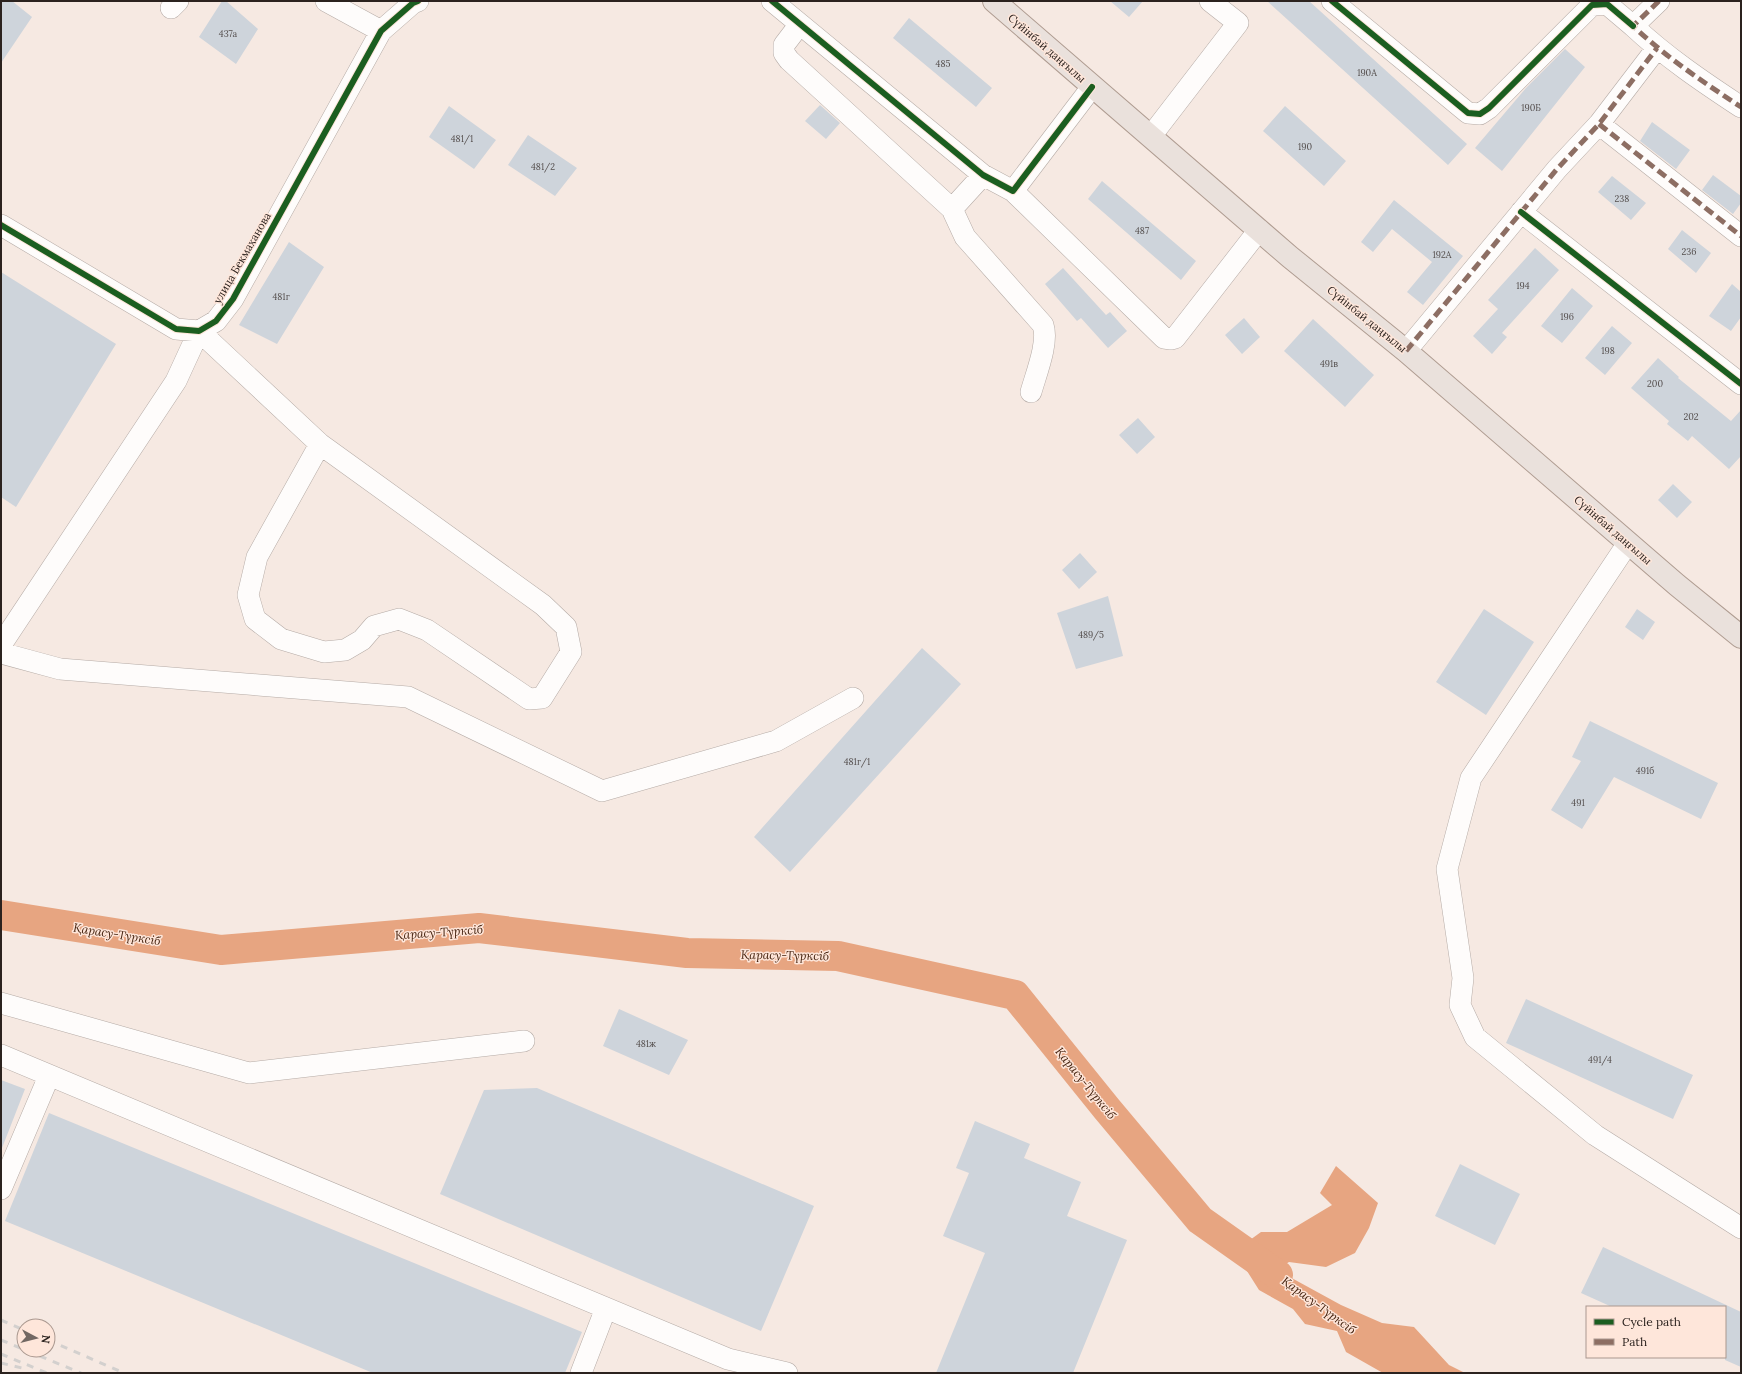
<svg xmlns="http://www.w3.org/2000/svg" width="1742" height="1374" font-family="Lora,serif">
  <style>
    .water { fill: #e7a581 }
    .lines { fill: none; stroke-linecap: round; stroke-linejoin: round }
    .river { stroke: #e7a581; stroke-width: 30 }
    .building { fill: #ced4db }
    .minor-casing { stroke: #b5aba6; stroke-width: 22 }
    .major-casing { stroke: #af9c91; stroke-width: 24 }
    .minor { stroke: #fefcfb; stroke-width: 21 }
    .major { stroke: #eae1dc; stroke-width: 22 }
    .rail { stroke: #d3d0ce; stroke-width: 3; stroke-dasharray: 7 7; stroke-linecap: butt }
    .quiet { stroke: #8d6e63; stroke-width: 5; stroke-dasharray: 10 5; stroke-linecap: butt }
    .cycleway-casing { stroke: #fee6da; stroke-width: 8 }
    .cycleway { stroke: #1b5e20; stroke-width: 6 }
    .labels { text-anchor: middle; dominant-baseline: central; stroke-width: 3; stroke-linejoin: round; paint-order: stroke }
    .number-label { font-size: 9px; fill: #544e4d }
    .street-label { font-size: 11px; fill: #2b221e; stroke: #fee6da }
    .water-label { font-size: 12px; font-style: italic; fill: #43200c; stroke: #fee6da }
  </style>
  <rect width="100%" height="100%" fill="#f6e9e2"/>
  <path class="water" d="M1336 1166 1378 1203 1369 1228 1355 1253 1326 1267 1289 1262 1281 1267 1288 1276 1341 1305 1382 1323 1414 1327 1449 1365 1465 1373H1383L1346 1352 1337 1331 1305 1324 1293 1309 1259 1290 1247 1271 1243 1245 1261 1232H1287L1332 1205 1320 1193Z"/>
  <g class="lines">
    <path class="river" d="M1 915 221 950 479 928 687 953 838 956 1015 995 1107 1109 1200 1220 1278 1275"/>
  </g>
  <path class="building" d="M1 1H12L32 17 1 63Z
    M222 1H226L258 29 236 64 199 37Z
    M1110 1H1143L1129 17Z
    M1267 1H1309L1467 144 1448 165Z
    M909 18 992 88 976 107 893 38Z
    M1565 49 1585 67 1502 171 1475 148 1526 88Z
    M820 105 840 123 826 139 805 121Z
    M449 106 496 140 474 169 429 137Z
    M1285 106 1346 161 1324 186 1263 131Z
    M1652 122 1690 150 1676 169 1640 141Z
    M528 135 577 168 555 196 508 165Z
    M1713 175 1741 196V203L1733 214 1702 190Z
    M1612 176 1646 203 1631 220 1598 192Z
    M1102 181 1196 261 1181 280 1088 199Z
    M1394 200 1463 256 1423 305 1407 292 1432 262 1392 229 1373 252 1361 242Z
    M1682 230 1711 253 1696 273 1668 249Z
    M289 242 324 267 277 344 239 325Z
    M1535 248 1559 270 1502 333 1507 337 1492 354 1473 336 1498 309 1488 300Z
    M1063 268 1106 315 1110 312 1127 331 1108 348 1081 318 1077 321 1045 284Z
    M1 272 116 344 16 507 1 497Z
    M1732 284 1741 292V317L1731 331 1709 316Z
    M1572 288 1593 306 1562 343 1541 326Z
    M1244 318 1260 337 1242 354 1225 335Z
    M1313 319 1374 375 1345 407 1284 351Z
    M1612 326 1632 343 1605 375 1585 358Z
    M1658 358 1679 377 1678 378 1731 421 1741 410V456L1729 469 1692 436 1688 441 1667 424 1669 421 1631 388Z
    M1138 418 1155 437 1137 454 1119 435Z
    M1673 484 1692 502 1677 518 1658 500Z
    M1080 553 1097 572 1079 589 1062 570Z
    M1108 596 1123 656 1076 669 1057 613Z
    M1484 609 1534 642 1486 715 1436 682Z
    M1637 609 1655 622 1643 640 1625 627Z
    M922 648 961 684 790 872 754 837Z
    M1590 721 1718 783 1701 819 1614 777 1582 829 1551 810 1581 761 1572 757Z
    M1526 999 1693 1075 1673 1119 1506 1043Z
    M619 1009 688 1040 669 1075 603 1046Z
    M1 1080 25 1089 2 1148H1Z
    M537 1088 814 1206 761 1331 440 1194 484 1090Z
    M49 1113 582 1332 565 1373H373L5 1221Z
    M975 1121 1030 1144 1024 1158 1081 1182 1067 1216 1127 1240 1073 1373H936L985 1253 943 1236 969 1173 956 1168Z
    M1460 1164 1520 1194 1495 1245 1435 1216Z
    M1603 1247 1741 1312V1367L1725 1360V1307H1612L1581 1293Z"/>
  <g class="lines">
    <g class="minor-casing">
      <path id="minor" d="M326 1 381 31
        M772 1 983 175 1013 191 1092 87
        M1332 1 1468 113 1480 114 1489 108 1592 5 1607 4 1633 26
        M1659 1 1633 26C1666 57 1703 82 1741 107
        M171 8 178 1
        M800 24 784 45V53L789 60 952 209
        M1599 124 1741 236
        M1151 136 1238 23 1210 1
        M983 175 952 209 965 237 1043 325C1049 342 1036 374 1031 392
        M1013 191 1164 338 1171 339 1175 338 1259 230
        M1521 212 1741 384
        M1 225 176 329 199 331 216 321 233 299 381 31 413 3 418 1
        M1406 351 1557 169 1599 124 1657 48
        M1628 543 1471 778 1447 869 1463 978 1460 1005 1475 1037 1595 1135 1741 1228
        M1 645 176 381 199 331 320 444 543 605 566 627 571 652 542 698 529 699 427 630 399 619 374 626 362 640 345 650 324 652 281 639 255 619 248 595 257 557 320 444
        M1 653 60 669 408 697 602 791 776 741 853 698
        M1 1003 249 1073 524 1041
        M1 1055 728 1359 787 1373
        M1 1189 49 1076
        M581 1373 606 1308"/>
    </g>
    <g class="major-casing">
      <path id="major" d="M994 1 1290 257 1406 351 1677 585 1741 637"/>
    </g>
    <use href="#minor" class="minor"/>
    <use href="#major" class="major"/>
    <path class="rail" d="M1 1320 24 1330
      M1 1340 81 1373
      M48 1340 124 1373
      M1 1354 47 1373
      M1 1363 26 1369"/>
    <path class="quiet" d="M1659 1 1633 26C1666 57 1703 82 1741 107
      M1599 124 1741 236
      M1406 351 1557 169 1599 124 1657 48"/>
    <g class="cycleway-casing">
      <path id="cycleway" d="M772 1 983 175 1013 191 1092 87
        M1332 1 1468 113 1480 114 1489 108 1592 5 1607 4 1633 26
        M1521 212 1741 384
        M1 225 176 329 199 331 216 321 233 299 381 31 413 3 418 1"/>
    </g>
    <use href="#cycleway" class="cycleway"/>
  </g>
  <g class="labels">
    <g class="number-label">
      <text x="228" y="33">437а</text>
      <text x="943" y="63">485</text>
      <text x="1367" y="72">190А</text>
      <text x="1531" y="107">190Б</text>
      <text x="462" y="138">481/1</text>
      <text x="1305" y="146">190</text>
      <text x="543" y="166">481/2</text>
      <text x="1622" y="198">238</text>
      <text x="1142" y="230">487</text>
      <text x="1689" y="251">236</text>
      <text x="1442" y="254">192А</text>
      <text x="1523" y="285">194</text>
      <text x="281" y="296">481г</text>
      <text x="1567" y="316">196</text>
      <text x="1608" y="350">198</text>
      <text x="1329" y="363">491в</text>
      <text x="1655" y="383">200</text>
      <text x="1691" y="416">202</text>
      <text x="1091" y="634">489/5</text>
      <text x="857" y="761">481г/1</text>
      <text x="1645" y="770">491б</text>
      <text x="1578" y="802">491</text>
      <text x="646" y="1043">481ж</text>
      <text x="1600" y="1059">491/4</text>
    </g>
    <g class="street-label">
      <text transform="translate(1047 48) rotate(41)">Сүйінбай даңғылы</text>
      <text transform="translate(242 258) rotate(-60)">улица Бекмаханова</text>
      <text transform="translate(1367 319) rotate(39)">Сүйінбай даңғылы</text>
      <text transform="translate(1613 530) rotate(41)">Сүйінбай даңғылы</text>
    </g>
    <g class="water-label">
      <text transform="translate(439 932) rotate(-4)">Қарасу-Түрксіб</text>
      <text transform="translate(117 934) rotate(9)">Қарасу-Түрксіб</text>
      <text transform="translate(785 955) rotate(1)">Қарасу-Түрксіб</text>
      <text transform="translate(1086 1083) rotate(51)">Қарасу-Түрксіб</text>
      <text transform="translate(1319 1305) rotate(36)">Қарасу-Түрксіб</text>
    </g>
  </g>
  <rect width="1742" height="1374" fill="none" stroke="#2b221e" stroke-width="4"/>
  <rect x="1586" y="1306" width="140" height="52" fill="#fee6da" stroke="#aa988f"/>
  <rect x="1594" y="1319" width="20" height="6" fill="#1b5e20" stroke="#aa988f"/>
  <text x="1622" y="1326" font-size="12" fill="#2b221e">Cycle path</text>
  <rect x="1594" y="1339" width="20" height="6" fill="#8d6e63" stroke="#aa988f"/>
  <text x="1622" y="1346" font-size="12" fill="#2b221e">Path</text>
  <g transform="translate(36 1338) rotate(97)"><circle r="19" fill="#fee6da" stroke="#aa988f"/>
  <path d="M0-3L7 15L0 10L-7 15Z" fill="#726863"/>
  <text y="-6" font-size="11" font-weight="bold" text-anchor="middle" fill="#2b221e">N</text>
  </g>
</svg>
